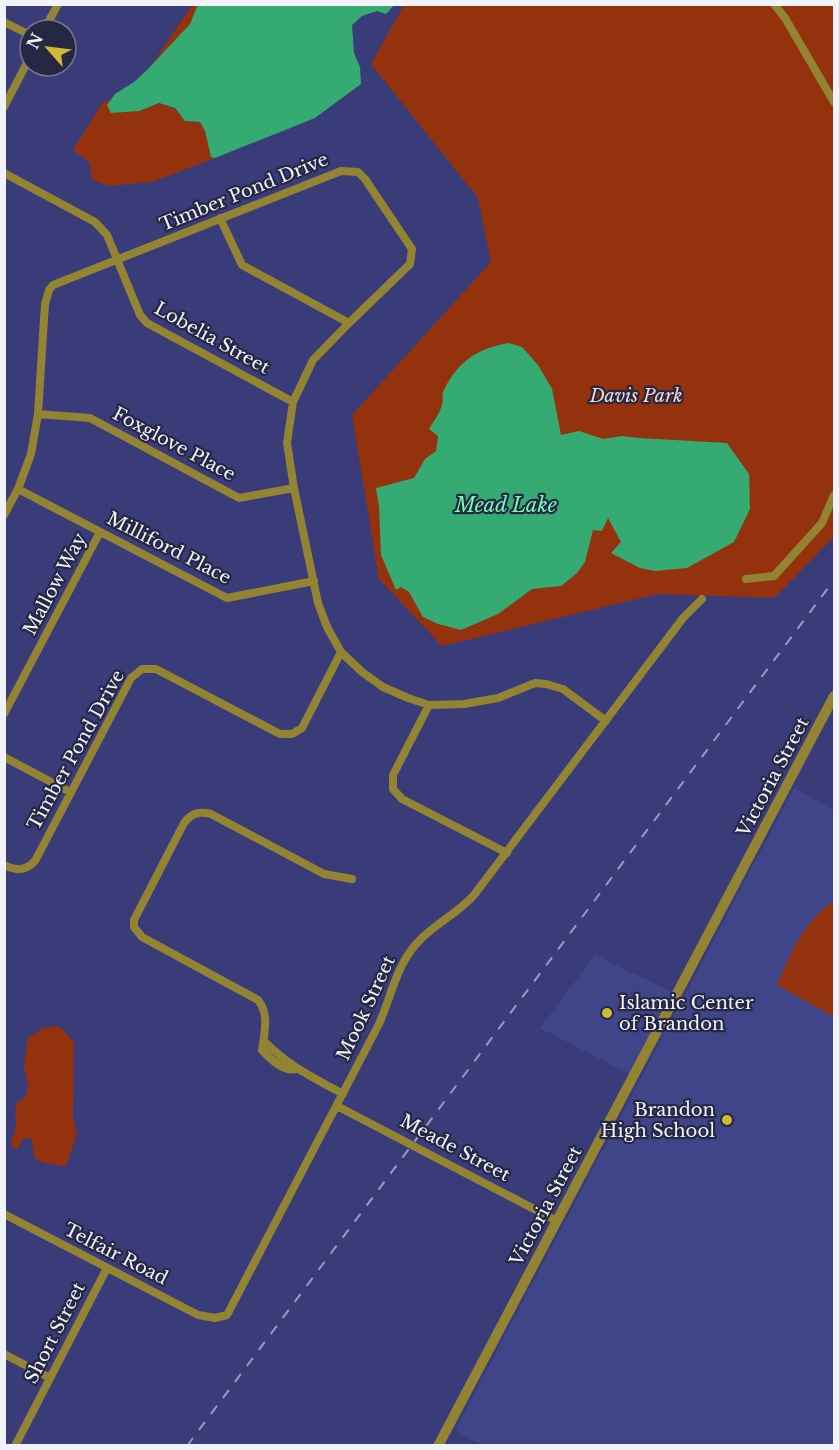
<svg xmlns="http://www.w3.org/2000/svg" width="839" height="1450" font-family="'Libre Baskerville',serif">
  <style>
    .built { fill: #404488 }
    .green { fill: #95320e }
    .water { fill: #36aa73 }
    .lines { fill: none; stroke-linecap: round; stroke-linejoin: round }
    .minor { stroke: #938433; stroke-width: 8 }
    .tertiary { stroke: #938433; stroke-width: 10 }
    .rail { stroke: #999bbc; stroke-width: 2; stroke-dasharray: 10 10; stroke-linecap: butt }
    .poi-dot { fill: #d0b836; stroke: #252743; stroke-width: 2 }
    .labels { text-anchor: middle; dominant-baseline: central; stroke-width: 4.5; stroke-linejoin: round; paint-order: stroke }
    .street-label { font-size: 18px; fill: #f1f2fa; stroke: #252743 }
    .park-label { font-size: 18px; font-style: italic; fill: #f8d7cd; stroke: #252743 }
    .poi-label { font-size: 18px; fill: #f1f2fa; stroke: #252743; text-anchor: start }
    .water-label { font-size: 20px; font-style: italic; fill: #72fbb3; stroke: #252743 }
  </style>
  <rect width="100%" height="100%" fill="#393c79"/>
  <path class="built" d="M794 788 834 810V1445L483 1446 455 1430Z
    M595 955 672 992 629 1074 540 1028Z"/>
  <path class="green" d="M192 5H198L190 24 150 67Z
    M404 5H834V537L774 598 658 594 442 646 379 579 352 415 491 262 478 198 371 64Z
    M111 99 107 105C111 107 115 112 120 112 148 113 165 89 185 121L200 122 205 131 211 157 215 158 152 182 110 186 92 180 90 163 73 150 103 102Z
    M834 901V1017L777 985C792 951 803 922 834 901Z
    M59 1026 74 1042 73 1118 77 1134 66 1166 47 1164 34 1158 32 1140 29 1138 23 1139 17 1149 11 1147C11 1139 14 1134 16 1127 17 1115 12 1116 18 1101L25 1098 28 1085 24 1067 28 1038 43 1028Z"/>
  <path class="water" d="M198 4H394V5L386 14 377 11 362 16 352 25 354 53 360 67 361 84 315 118 215 158 211 157 205 131 200 122 185 121 175 108 159 103 139 111 111 113 107 105 115 94 134 82 147 70 190 24Z
    M509 343 522 347 538 365 552 389 561 435 579 431 603 439 622 436 639 438 727 443 749 474 750 509 734 542 687 568 655 571 640 568 611 553 621 542 608 518 602 531 593 530 585 562 577 573 561 586 532 589 498 614 461 630 438 624 423 617 409 592 401 587 396 590 381 555 379 507 376 488 414 478 425 459 436 451 438 436 429 429C433 422 441 412 442 404 444 399 441 395 444 390 458 361 478 348 509 343Z"/>
  <g class="lines">
    <path class="minor" d="M774 4 785 18 834 102
      M4 22 30 35
      M44 30 58 4
      M4 107 30 57
      M4 173 95 222 107 235 140 315 147 323 293 402
      M220 218 242 265 349 323
      M38 414 90 418 239 498 294 488
      M18 489 227 598 314 581
      M4 515 18 489 31 454 38 414 45 304 49 290 53 285 341 171 358 172 365 179 412 249 410 264 349 323 313 360 293 402 287 443 294 488 318 603 327 627 341 652 362 672 383 687 408 698 429 705 464 704 498 698 535 683 546 684 563 689 606 721
      M746 579 774 576 822 523 834 495
      M429 705 393 775V789L402 799 507 853
      M4 714 100 532
      M4 757 70 792
      M4 865C16 871 26 871 35 861L131 678 142 669H156L280 734H292L302 728 341 652
      M264 1041C287 1065 314 1078 343 1094
      M296 1069C283 1072 270 1059 262 1050 264 1033 270 1015 258 1000L142 937 134 927V920L184 823C192 813 199 811 211 814L324 874 352 879
      M337 1106 557 1221
      M4 1214 198 1315 215 1318 227 1315 379 1024C391 997 396 966 417 943 434 924 456 915 474 895L683 618 702 599
      M4 1354 50 1378
      M15 1446 107 1268"/>
    <path class="tertiary" d="M438 1446 834 696"/>
    <path class="rail" d="M187 1446 834 580"/>
  </g>
  <g class="poi-dot">
    <circle cx="607" cy="1013" r="6"/>
    <circle cx="727" cy="1120" r="6"/>
  </g>
  <g class="labels">
    <g class="street-label">
      <text transform="translate(244 192) rotate(-22)">Timber Pond Drive</text>
      <text transform="translate(212 338) rotate(29)">Lobelia Street</text>
      <text transform="translate(174 444) rotate(28)">Foxglove Place</text>
      <text transform="translate(169 548) rotate(27)">Milliford Place</text>
      <text transform="translate(55 584) rotate(-62)">Mallow Way</text>
      <text transform="translate(76 750) rotate(-61)">Timber Pond Drive</text>
      <text transform="translate(773 777) rotate(-62)">Victoria Street</text>
      <text transform="translate(366 1008) rotate(-65)">Mook Street</text>
      <text transform="translate(455 1148) rotate(28)">Meade Street</text>
      <text transform="translate(546 1206) rotate(-62)">Victoria Street</text>
      <text transform="translate(116 1254) rotate(27)">Telfair Road</text>
      <text transform="translate(55 1333) rotate(-63)">Short Street</text>
    </g>
    <g class="park-label">
      <text x="636" y="396">Davis Park</text>
    </g>
    <g class="poi-label">
      <text x="619" y="1003">Islamic Center<tspan x="619" dy="21">of Brandon</tspan></text>
      <text x="715" y="1110" text-anchor="end">Brandon<tspan x="715" dy="21">High School</tspan></text>
    </g>
    <g class="water-label">
      <text x="506" y="505">Mead Lake</text>
    </g>
  </g>
  <rect width="839" height="1450" fill="none" stroke="#f1f2fa" stroke-width="12"/>
  <g transform="translate(48 48) rotate(298)"><circle r="28" fill="#252743" stroke="#77788c" stroke-width="1.5"/>
  <path d="M0-4.5L10 22L0 15L-10 22Z" fill="#d0b836"/>
  <text y="-9" font-size="16" font-weight="bold" text-anchor="middle" fill="#f1f2fa">N</text>
  </g>
</svg>
